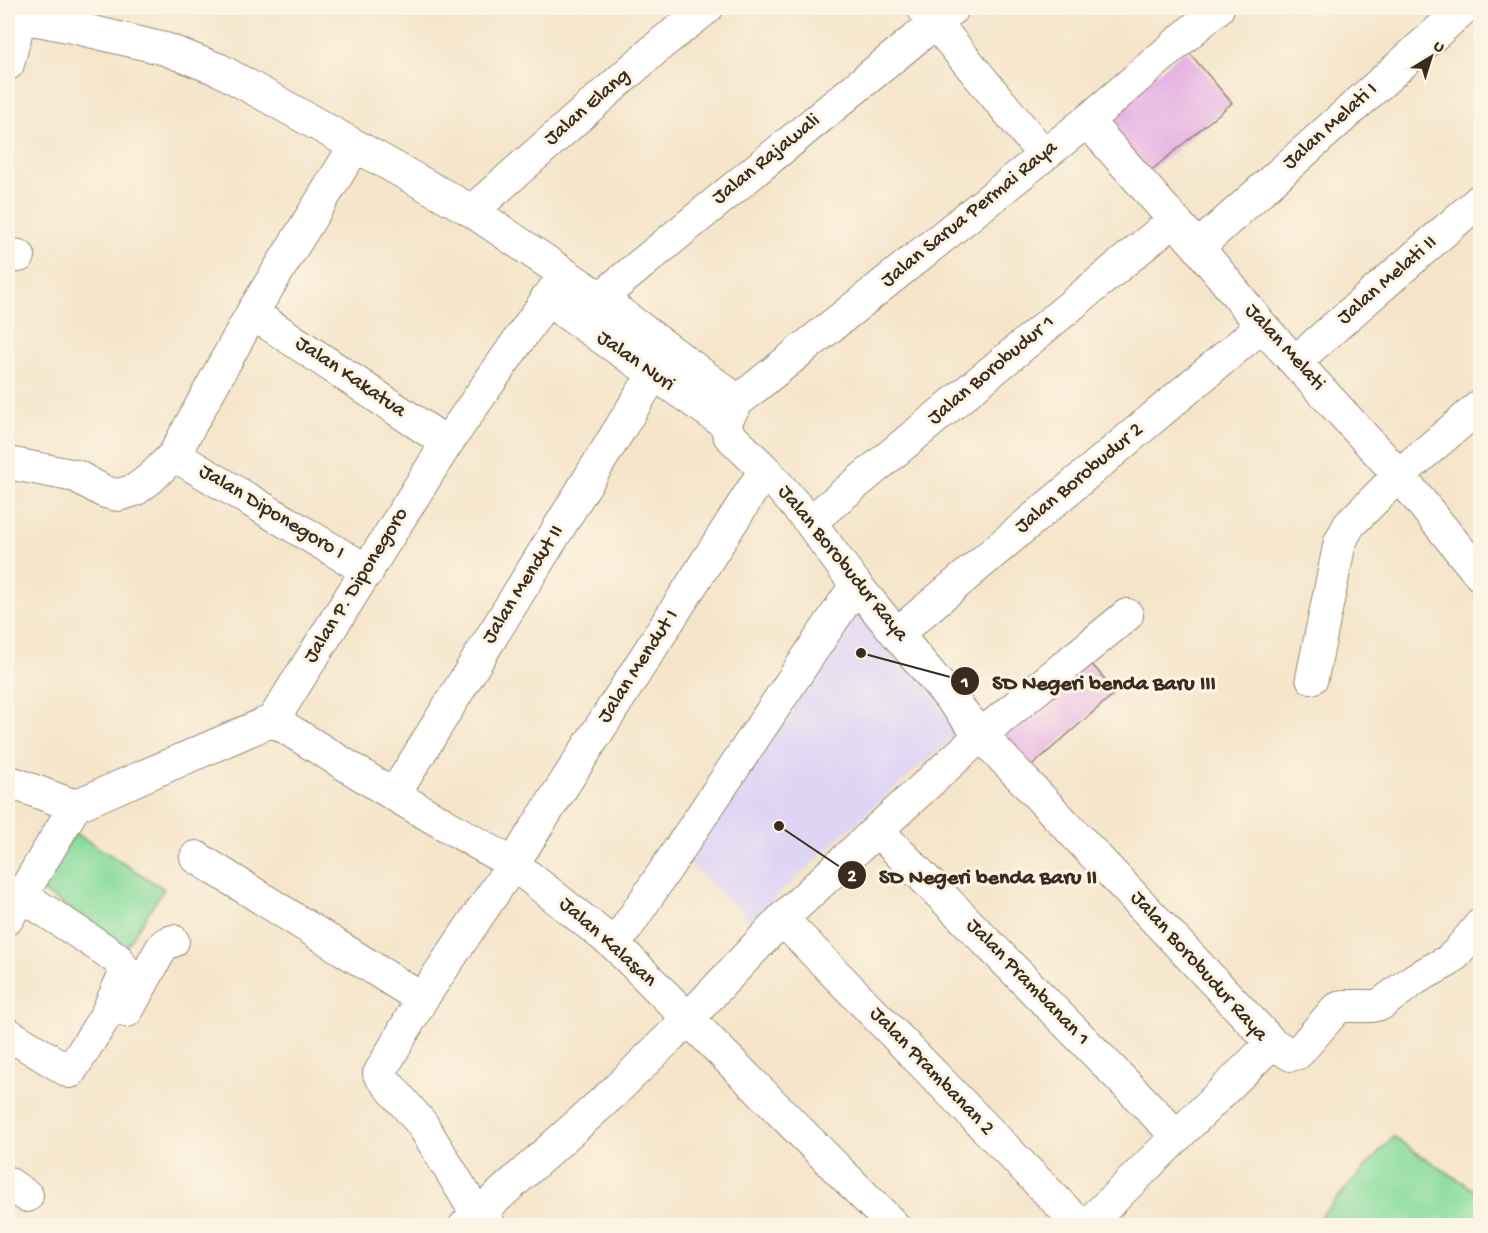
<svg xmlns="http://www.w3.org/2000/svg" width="1488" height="1233" font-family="'Gochi Hand',sans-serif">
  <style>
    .built { fill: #ded5f5 }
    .green { fill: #88db9c; stroke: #62825d; stroke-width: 1.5 }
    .building { fill: #e4ace4 }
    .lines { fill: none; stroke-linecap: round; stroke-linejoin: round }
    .minor-casing { stroke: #988874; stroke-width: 34 }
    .minor { stroke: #fff; stroke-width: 32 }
    .labels { text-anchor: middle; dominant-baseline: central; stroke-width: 6; stroke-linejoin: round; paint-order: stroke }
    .street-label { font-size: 21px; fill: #3b2a1e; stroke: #fcf5e5 }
    .leader { fill: none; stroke: #3b2a1e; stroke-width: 2 }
    .callout-dot { fill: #3b2a1e; stroke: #fcf5e5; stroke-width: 2 }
    .mark-label { font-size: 18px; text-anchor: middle; font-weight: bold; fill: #fff }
    .callout-label { font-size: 22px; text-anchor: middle; font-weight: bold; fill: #3b2a1e; stroke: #fcf5e5; stroke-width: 6; stroke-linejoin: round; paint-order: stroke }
  </style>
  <rect width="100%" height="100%" fill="#fcf5e5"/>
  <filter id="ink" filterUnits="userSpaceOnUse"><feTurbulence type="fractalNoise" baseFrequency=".0167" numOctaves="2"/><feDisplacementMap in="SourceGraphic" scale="12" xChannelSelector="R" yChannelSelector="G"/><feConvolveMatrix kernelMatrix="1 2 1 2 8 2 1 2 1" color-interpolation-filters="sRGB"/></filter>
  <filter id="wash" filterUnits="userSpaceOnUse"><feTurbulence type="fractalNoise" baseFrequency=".008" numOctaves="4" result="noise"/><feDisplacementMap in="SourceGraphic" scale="24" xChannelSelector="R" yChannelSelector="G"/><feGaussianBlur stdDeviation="1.35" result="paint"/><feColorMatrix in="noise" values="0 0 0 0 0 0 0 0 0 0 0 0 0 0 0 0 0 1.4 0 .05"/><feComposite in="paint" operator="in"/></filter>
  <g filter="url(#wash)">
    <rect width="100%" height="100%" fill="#f5e5ca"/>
    <path class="built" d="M858 602 962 730 887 794 750 921 684 858Z"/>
    <path class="green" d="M75 833 164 889 127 946 39 889Z
      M1393 1137 1480 1194V1225H1313Z"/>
    <g id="blocks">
      <path class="building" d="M1186 49 1232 103 1147 174 1101 120Z
        M1084 655 1116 692 1027 770 995 734Z"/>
    </g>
  </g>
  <g filter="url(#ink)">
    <use href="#blocks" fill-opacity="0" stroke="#988874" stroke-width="1.5"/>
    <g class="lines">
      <g class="minor-casing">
        <path id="minor" d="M923 8 1044 155
          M8 14 68 26 165 49 220 70 472 211 600 298 738 401
          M8 64 20 17
          M1087 121 1198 247 1262 326 1399 475 1480 575
          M472 211 662 43 707 8
          M1198 247 1464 8
          M8 254 19 256
          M600 298 953 8
          M546 299 725 423
          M252 313 447 443
          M1296 361 1480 200
          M728 417 738 401 1087 121 1218 8
          M725 423 729 435 765 470 810 522 856 585 981 735 1272 1043 1291 1055 1298 1053 1335 1010 1343 1006H1372L1381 1004 1415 979 1448 961 1457 953 1480 925
          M174 455 368 571
          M8 463 76 476 105 492 118 495 135 490 151 478 174 455 252 313 355 146
          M810 522 1174 220
          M898 633 1262 326
          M1312 678 1340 542 1349 525 1399 475 1480 406
          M273 720 394 795 513 864 615 945 894 1226
          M8 781 75 806
          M394 795 653 375
          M877 830 1177 1136
          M196 857 422 999
          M21 895 108 952 118 960 123 968 124 975 106 1015 70 1072
          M8 918 75 806 273 720 447 443 564 275
          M782 919 1081 1226
          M615 945 856 585
          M127 1011 161 949 165 944 173 941
          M8 1034 70 1072
          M8 1183 27 1196
          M465 1226 614 1092 688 1019 782 919 877 830 981 735 1127 615
          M490 1226 478 1216 422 1124 379 1074 422 999 513 864 765 470
          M1086 1226 1272 1043"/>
      </g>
      <use href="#minor" class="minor"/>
    </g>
  </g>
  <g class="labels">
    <g class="street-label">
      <text transform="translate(588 108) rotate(-41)">Jalan Elang</text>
      <text transform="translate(1331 127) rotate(-42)">Jalan Melati I</text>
      <text transform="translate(767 160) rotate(-39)">Jalan Rajawali</text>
      <text transform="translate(970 215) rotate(-39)">Jalan Sarua Permai Raya</text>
      <text transform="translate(1388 281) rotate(-41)">Jalan Melati II</text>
      <text transform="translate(1284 348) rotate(48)">Jalan Melati</text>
      <text transform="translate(635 362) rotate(35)">Jalan Nuri</text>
      <text transform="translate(992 371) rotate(-40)">Jalan Borobudur 1</text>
      <text transform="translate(350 378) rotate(34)">Jalan Kakatua</text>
      <text transform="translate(1080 479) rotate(-40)">Jalan Borobudur 2</text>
      <text transform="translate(271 513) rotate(31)">Jalan Diponegoro I</text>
      <text transform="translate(842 564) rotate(51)">Jalan Borobudur Raya</text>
      <text transform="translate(524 585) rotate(-58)">Jalan Mendut II</text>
      <text transform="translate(357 586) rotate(-58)">Jalan P. Diponegoro</text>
      <text transform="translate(639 667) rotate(-57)">Jalan Mendut I</text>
      <text transform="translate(607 943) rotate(42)">Jalan Kalasan</text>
      <text transform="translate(1198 967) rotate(48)">Jalan Borobudur Raya</text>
      <text transform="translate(1027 983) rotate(46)">Jalan Prambanan 1</text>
      <text transform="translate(931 1072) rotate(46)">Jalan Prambanan 2</text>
    </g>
  </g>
  <path class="leader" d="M861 653L965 681M779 826L852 875"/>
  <g class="callout-dot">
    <circle cx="861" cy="653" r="6"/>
    <circle cx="779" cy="826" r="6"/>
    <circle cx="965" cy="681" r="15"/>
    <circle cx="852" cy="875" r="15"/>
  </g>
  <g class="mark-label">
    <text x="965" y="687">1</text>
    <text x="852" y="881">2</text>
  </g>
  <g class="callout-label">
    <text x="1104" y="689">SD Negeri benda Baru III</text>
    <text x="988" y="883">SD Negeri benda Baru II</text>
  </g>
  <rect width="1488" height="1233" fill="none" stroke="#fcf5e5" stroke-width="30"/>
  <g transform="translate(1431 57) rotate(38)" stroke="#fcf5e5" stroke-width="4.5" paint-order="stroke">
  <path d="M0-4.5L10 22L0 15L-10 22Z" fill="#3b2a1e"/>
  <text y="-9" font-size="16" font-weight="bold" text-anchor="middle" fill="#3b2a1e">U</text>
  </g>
</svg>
